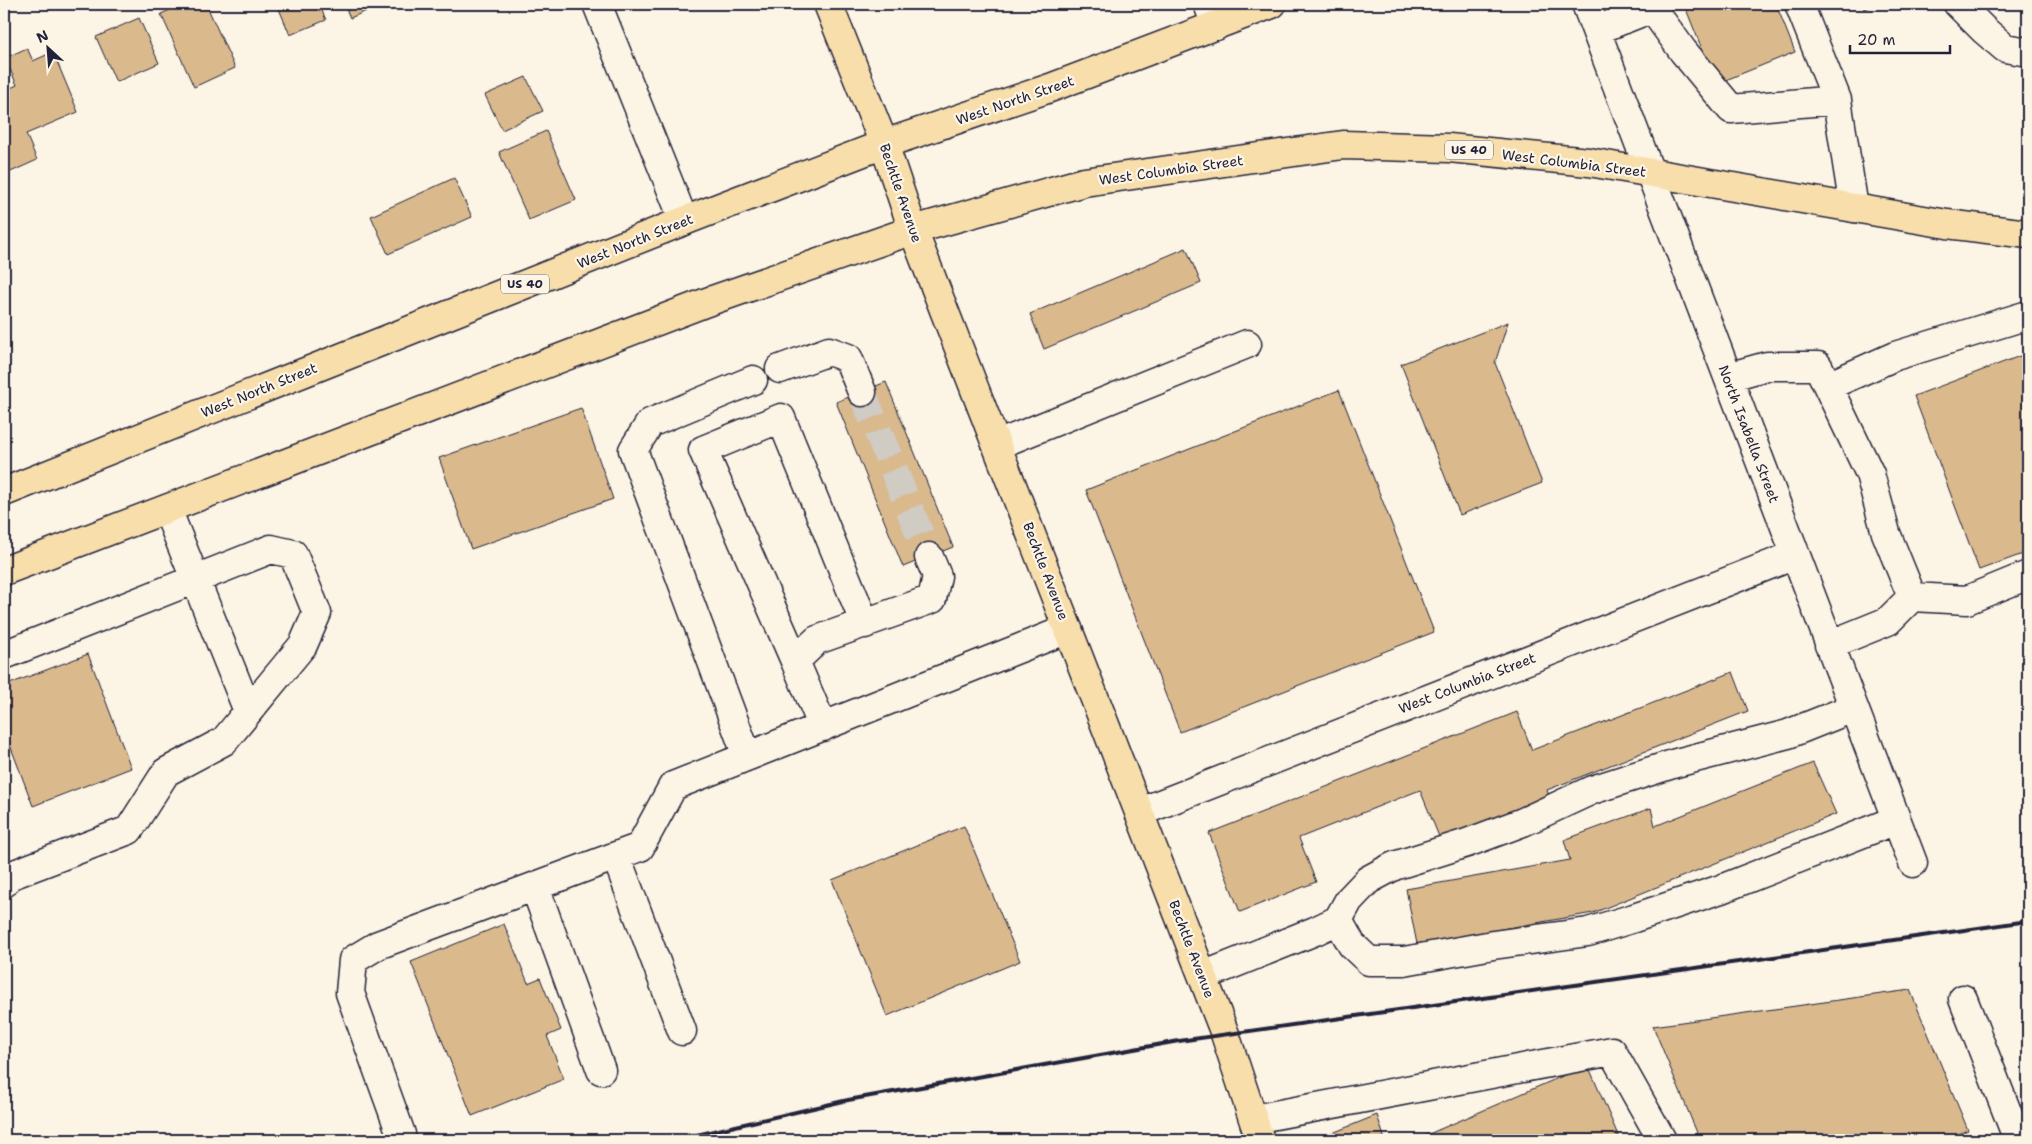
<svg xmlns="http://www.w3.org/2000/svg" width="2032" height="1144" font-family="'Shantell Sans',sans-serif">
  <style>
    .building { fill: #dab98d; stroke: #22223b }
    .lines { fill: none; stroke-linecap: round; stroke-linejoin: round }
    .minor-tunnel { stroke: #d0cbc3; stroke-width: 28; stroke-dasharray: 28 14; stroke-linecap: butt }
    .minor-casing { stroke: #22223b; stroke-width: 31 }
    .major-casing { stroke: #22223b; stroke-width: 31 }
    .minor { stroke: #fcf5e5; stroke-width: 28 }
    .major { stroke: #f8deab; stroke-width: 28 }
    .rail { stroke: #22223b; stroke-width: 4 }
    .labels { text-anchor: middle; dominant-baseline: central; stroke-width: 4.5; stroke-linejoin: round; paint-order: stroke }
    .shield { fill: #fcf5e5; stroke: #63616e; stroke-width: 1 }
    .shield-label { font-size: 12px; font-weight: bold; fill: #22223b }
    .street-label { font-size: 14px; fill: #22223b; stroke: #fcf5e5 }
  </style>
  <rect width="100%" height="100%" fill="#fcf5e5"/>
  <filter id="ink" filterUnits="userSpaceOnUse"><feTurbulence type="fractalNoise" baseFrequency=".02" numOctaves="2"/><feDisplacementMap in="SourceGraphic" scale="10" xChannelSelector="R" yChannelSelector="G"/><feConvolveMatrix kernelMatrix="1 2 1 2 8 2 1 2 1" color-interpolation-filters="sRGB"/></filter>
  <g filter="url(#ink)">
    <path class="building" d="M183 4H206L235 68 194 87 161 14Z
      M277 4H319L326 20 290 35Z
      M344 4H383L350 18Z
      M1684 4H1777H1776L1795 52 1716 84Z
      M1862 4H1878L1864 9Z
      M139 18 159 63 116 82 96 37Z
      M27 48 33 61 53 52 78 112 26 134 37 160 4 175V91L17 85 5 58Z
      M526 77 543 111 502 130 485 95Z
      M546 131 576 200 529 220 499 152Z
      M454 178 472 217 388 254 371 216Z
      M1186 248 1201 283 1044 349 1030 314Z
      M1508 322 1495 363 1542 483 1460 515 1401 364Z
      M2028 353V552L1979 570 1914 396Z
      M886 382 953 547 903 567 836 402Z
      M1339 390 1434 632 1180 732 1086 490Z
      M581 408 613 499 471 549 439 458Z
      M88 654 131 768 33 806 4 729V686Z
      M1733 672 1748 711 1547 790 1551 801 1442 844 1420 790 1299 838 1316 882 1240 912 1209 833 1517 712 1532 750Z
      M1813 763 1836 814 1593 913 1417 944 1406 889 1570 860 1564 840 1651 808 1655 826Z
      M964 826 1020 961 887 1016 832 880Z
      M504 924 528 983 540 978 561 1030 547 1036 564 1079 472 1116 411 962Z
      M1910 990 1968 1130 1945 1140H1700L1653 1026Z
      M1588 1065 1620 1140H1415Z
      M1377 1115 1385 1140H1327L1325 1136Z"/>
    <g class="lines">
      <path class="minor-tunnel" d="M862 392 929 557"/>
      <g class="minor-casing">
        <path id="minor" d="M597 4 684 221
          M1208 4 1216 26
          M1586 4 1913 863
          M1799 4 1837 100 1854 208
          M1958 4 1984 30 2005 48 2028 52
          M1597 30 1652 8 1683 51 1731 109 1837 100
          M780 369 829 351 848 358 862 392
          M1728 377 1767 366H1818L1870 474 1886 533 1912 597 1888 621 1829 645
          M1828 386 1895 356 2028 315
          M997 445 1247 344
          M167 509 248 711
          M1912 597 1967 600 2028 575
          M4 655 271 549 293 554 317 613 303 645 224 741 166 772 129 830 9 876 4 883
          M795 661 703 450 781 418 865 624
          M823 727 795 661 817 640 932 599 937 576 929 557
          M747 756 633 450 650 423 753 380
          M1140 812 1795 555
          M616 856 682 1031
          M535 887 601 1070
          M1338 920 1352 945 1369 961H1404L1493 945 1588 932 1634 918 1721 889 1896 820
          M1203 976 1315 931 1338 920 1349 900 1368 880 1394 866 1467 843 1523 822 1592 790 1676 763 1788 734 1853 708
          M1963 999 2018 1140
          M1254 1119 1612 1051 1662 1140
          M401 1134 350 993 353 960 378 945 640 847 673 786 1068 629"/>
      </g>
      <g class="major-casing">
        <path id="major" d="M828 4 884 144 913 230 1225 1034 1260 1140
          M4 492 684 221 884 144 1050 88 1272 4
          M4 571 707 302 913 230 1084 182 1343 145 1449 148 1589 162 1947 224 2028 234"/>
      </g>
      <use href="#minor" class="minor"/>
      <use href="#major" class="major"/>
      <path class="rail" d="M675 1140 848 1100 1179 1041 2028 921"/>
    </g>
  </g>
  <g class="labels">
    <g class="shield">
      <rect x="1445" y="140.5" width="48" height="19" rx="4"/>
      <rect x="501" y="274.5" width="48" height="19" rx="4"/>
    </g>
    <g class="shield-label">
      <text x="1469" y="150">US 40</text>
      <text x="525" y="284">US 40</text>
    </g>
    <g class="street-label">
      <text transform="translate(1015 100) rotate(-19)">West North Street</text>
      <text transform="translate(1574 163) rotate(7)">West Columbia Street</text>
      <text transform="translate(1171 170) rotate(-8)">West Columbia Street</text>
      <text transform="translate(901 193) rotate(71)">Bechtle Avenue</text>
      <text transform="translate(635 241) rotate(-22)">West North Street</text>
      <text transform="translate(259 390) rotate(-22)">West North Street</text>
      <text transform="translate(1749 434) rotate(69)">North Isabella Street</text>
      <text transform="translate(1046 571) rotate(69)">Bechtle Avenue</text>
      <text transform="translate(1467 683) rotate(-21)">West Columbia Street</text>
      <text transform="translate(1192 949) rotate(69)">Bechtle Avenue</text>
    </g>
  </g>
  <rect width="2032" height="1144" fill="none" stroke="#fcf5e5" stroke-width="20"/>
  <rect x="10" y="10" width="2012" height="1124" fill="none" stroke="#22223b" stroke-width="2" filter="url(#ink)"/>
  <g transform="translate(48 48) rotate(334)" stroke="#fcf5e5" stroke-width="4" paint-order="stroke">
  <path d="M0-4L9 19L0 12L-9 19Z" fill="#22223b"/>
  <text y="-8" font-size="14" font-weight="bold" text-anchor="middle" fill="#22223b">N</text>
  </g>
  <path d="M1850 45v8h100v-8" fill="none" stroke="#22223b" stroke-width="2.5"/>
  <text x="1857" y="45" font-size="15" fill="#22223b" stroke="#fcf5e5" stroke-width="4" paint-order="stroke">20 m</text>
</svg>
